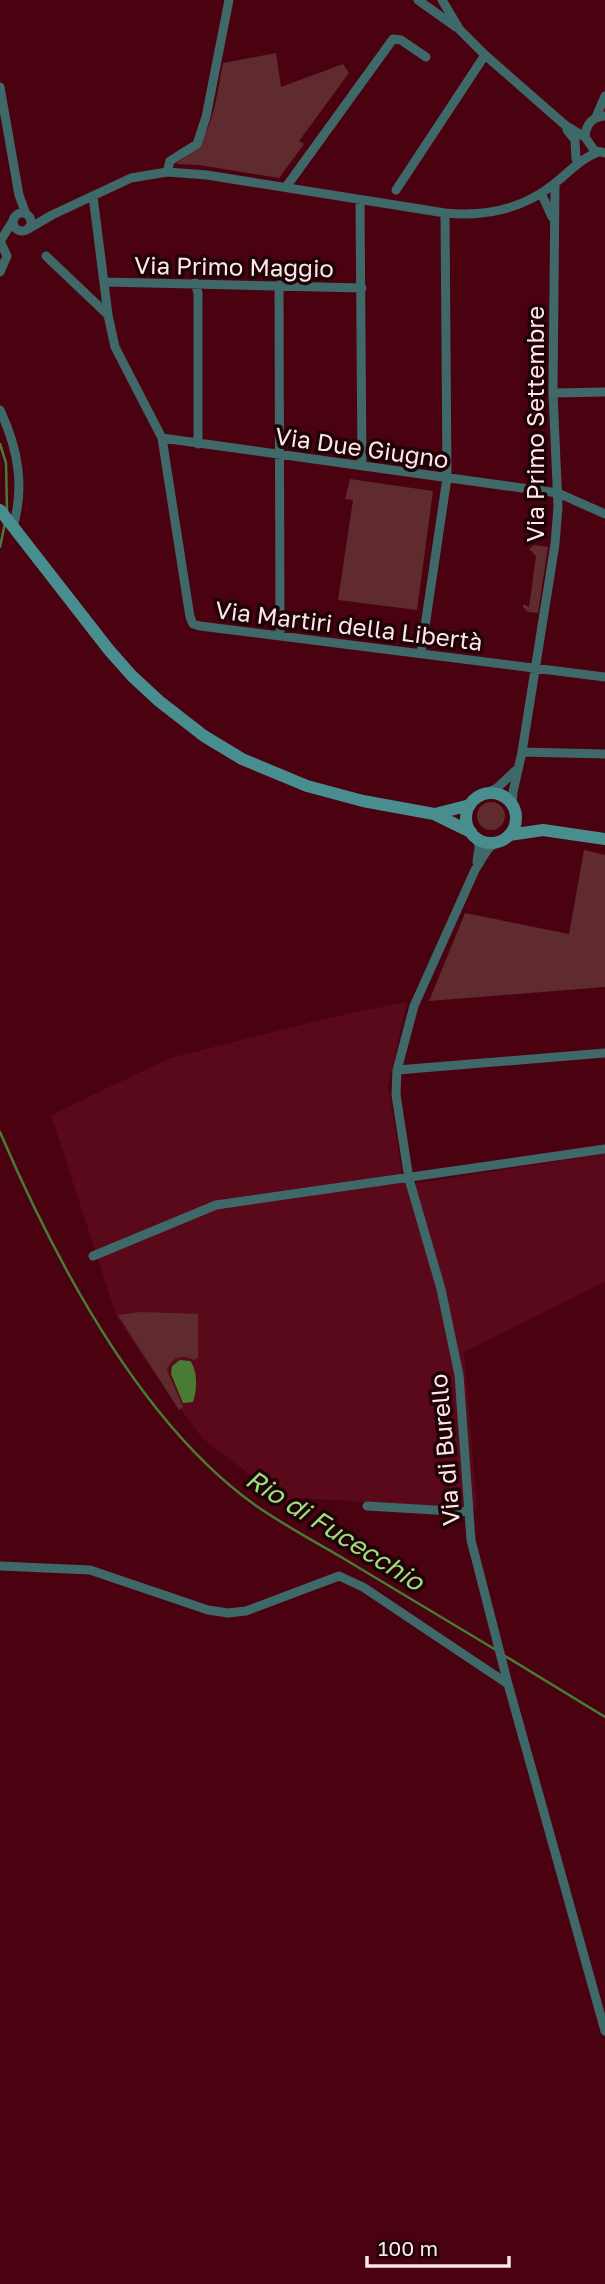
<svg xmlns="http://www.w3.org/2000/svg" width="605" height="2284" font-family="'Golos Text',sans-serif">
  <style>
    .built { fill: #59091a }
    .green { fill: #5f2b2f }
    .water { fill: #497b34 }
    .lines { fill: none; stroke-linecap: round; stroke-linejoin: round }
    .stream { stroke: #497b34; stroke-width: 2.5 }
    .street { stroke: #3f6868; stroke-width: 9 }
    .secondary { stroke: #498e8f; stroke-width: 12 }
    .labels { text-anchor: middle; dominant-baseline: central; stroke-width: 7; stroke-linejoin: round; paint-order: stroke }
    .street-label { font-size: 24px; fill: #fbe8e8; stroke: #1f0306 }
    .water-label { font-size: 26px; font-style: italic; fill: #9ade7e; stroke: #1f0306 }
  </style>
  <rect width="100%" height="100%" fill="#4a0211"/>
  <path class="built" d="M407 1002 388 1086 404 1185 605 1154V1282L464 1352 477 1508 297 1498 296 1509 202 1438 138 1350 116 1315 51 1115 170 1058 333 1017Z"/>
  <path class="green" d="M276 53 281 87 343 64 349 73 299 141 304 144 279 178 199 165 176 164C183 158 191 153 197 146 214 128 218 87 223 63Z
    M350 479 433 491 417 610 338 600 353 500 345 499Z
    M534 545 548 547 538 613 528 612 523 607V604L529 607 536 556 529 549Z
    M477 816a14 14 0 1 1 28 0a14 14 0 1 1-28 0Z
    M584 850 605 855V987L429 1001 465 913 569 934Z
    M141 1312 198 1314V1358L194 1360C183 1354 171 1357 167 1370L183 1407 179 1410 118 1315Z"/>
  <path class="water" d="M180 1360 190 1361C198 1370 197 1391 193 1402L183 1403 171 1374 172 1366Z"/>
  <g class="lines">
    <path class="stream" d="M0 444 6 463 7 510
      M0 547 5 523
      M0 1132C55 1260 139 1422 255 1505 282 1524 312 1540 341 1557 393 1588 445 1619 496 1650
      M505 1656 605 1717"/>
    <path class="street" d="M418 0 456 27
      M442 0 460 30 485 55 565 125 585 137
      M0 87 19 195 26 214
      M605 116C592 117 586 124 585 137L594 150 605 153
      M596 117 605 96
      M567 130 575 140 576 159
      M167 172 170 161 197 144 206 117 229 0
      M286 187 393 39 401 40 426 57
      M396 190 485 55
      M541 193 552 217
      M93 196 108 315 115 347 162 438 190 617 193 624 200 626 605 677
      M360 200 362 466
      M13 222a9 9 0 1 1 18 0a9 9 0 1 1-18 0Z
      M28 229 52 215 131 178 167 172 207 175 445 213C484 217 523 209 554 184 568 173 581 158 599 152
      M1 240 14 219
      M46 256 108 315
      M0 272 7 256 0 241
      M105 282 362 288
      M195 283 198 293V444
      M279 285 280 635
      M553 393 605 392
      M0 410C18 449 25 486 13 527
      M162 438 558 493 605 514
      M421 653 447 478 445 213
      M522 752 605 754
      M482 795 497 788 515 771
      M512 805 513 792 522 752 555 544 558 507 553 393 555 183
      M496 842 488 849 475 870 414 1006 397 1070 396 1095 409 1179 441 1289 459 1375 471 1540 508 1684 605 2031
      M477 862 479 848 478 838
      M397 1070 605 1053
      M93 1256 216 1205 605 1149
      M367 1506 469 1512
      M0 1566 90 1570 208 1610 228 1613 246 1611 339 1576 363 1587 508 1684"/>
    <path class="secondary" d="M0 510 109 650 132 676 159 701 204 736 242 759 307 786 363 801 434 814 471 832
      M466 818a25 25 0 1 1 50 0a25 25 0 1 1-50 0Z
      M435 814 470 805
      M509 835 543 830 605 839"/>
  </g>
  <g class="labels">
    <g class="street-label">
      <text transform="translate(234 266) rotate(1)">Via Primo Maggio</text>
      <text transform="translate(534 424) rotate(-90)">Via Primo Settembre</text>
      <text transform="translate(362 447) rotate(8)">Via Due Giugno</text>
      <text transform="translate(349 625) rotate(7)">Via Martiri della Libertà</text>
      <text transform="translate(444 1450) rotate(-95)">Via di Burello</text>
    </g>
    <g class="water-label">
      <text transform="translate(335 1530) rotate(32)">Rio di Fucecchio</text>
    </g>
  </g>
  <path d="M367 2256v10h142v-10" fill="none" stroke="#fbe8e8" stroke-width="3.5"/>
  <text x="378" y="2256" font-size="21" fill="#fbe8e8" stroke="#1f0306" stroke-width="5" paint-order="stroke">100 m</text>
</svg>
